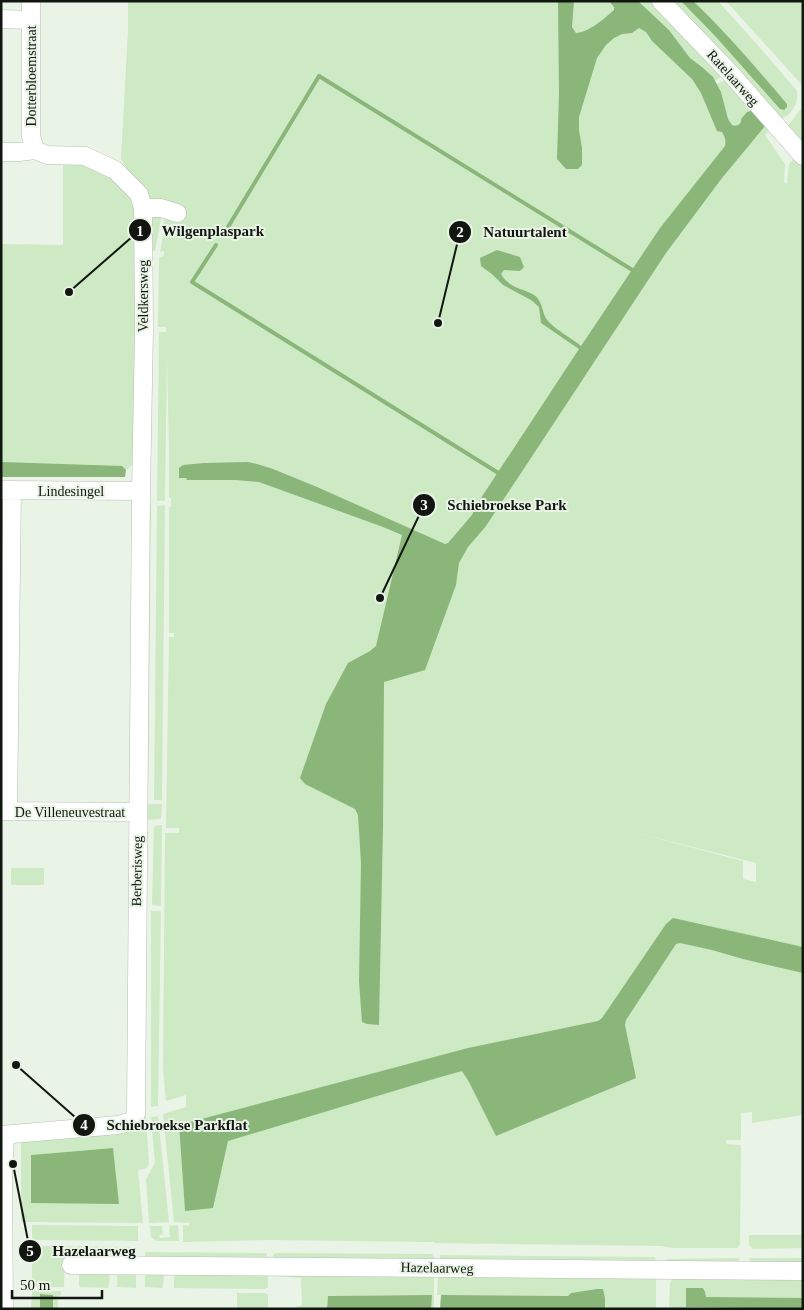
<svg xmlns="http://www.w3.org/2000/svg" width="804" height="1310" font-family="'Times New Roman',serif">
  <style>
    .green { fill: #cdeac4; fill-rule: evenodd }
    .water { fill: #8ab67a }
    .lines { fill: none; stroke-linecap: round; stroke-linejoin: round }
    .stream { stroke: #8ab67a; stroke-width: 4 }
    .minor-casing { stroke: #b5bfb1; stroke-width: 19 }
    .minor { stroke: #fff; stroke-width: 18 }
    .labels { text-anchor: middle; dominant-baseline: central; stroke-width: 4; stroke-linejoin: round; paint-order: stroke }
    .street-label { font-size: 14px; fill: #121611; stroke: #eaf4e6 }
    .leader { fill: none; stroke: #121611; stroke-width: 2 }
    .callout-dot { fill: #121611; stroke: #eaf4e6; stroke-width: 2 }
    .mark-label { font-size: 15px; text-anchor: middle; font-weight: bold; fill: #fff }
    .callout-label { font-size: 15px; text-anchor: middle; font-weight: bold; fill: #121611; stroke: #eaf4e6; stroke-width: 4; stroke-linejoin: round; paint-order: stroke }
  </style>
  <rect width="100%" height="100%" fill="#eaf4e6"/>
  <path class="green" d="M128 1H626L717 84 727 79 771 130 765 135 785 164 784 182 787 184 789 164 796 157 803 165V1115L752 1123V1112L741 1113V1140H726V1144L741 1145 740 1244 737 1248H674L660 1246 434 1243V1242H431L270 1240 183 1242V1225L189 1226V1223L174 1222 163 1114 186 1107V1095L166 1101 163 1070 165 833H179V828H166L169 637H174V633H169V507H171V498H169V452L167 357 165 501H157L159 332H166V327H158L159 258 164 256V251L160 252 164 232 163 206 147 202 121 159 128 29ZM629 831 756 863V882L743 879V861ZM186 1124 185 1211 179 1126Z
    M638 1H653L724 75 715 81 702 67 690 58 669 30Z
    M669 1H681L716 37 782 110 787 104 739 49 693 1H718L763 51 797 91C799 100 793 113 785 117 783 119 779 118 777 118Z
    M726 1H803V86Z
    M803 106V129L801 134 803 136V149L788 126Z
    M63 162C70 162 77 161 83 163 101 167 121 181 130 197 134 204 136 212 137 220L134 466H130L129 469 115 471 1 470V244L63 245Z
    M150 214H162L155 251 150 252Z
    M147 505H151L148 800H144Z
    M165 505 162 800H154L157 506Z
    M145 804H162L161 819 144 820Z
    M162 825 161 906 152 905 154 826Z
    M11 868H44V885H11Z
    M151 911H161L158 1106 151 1107Z
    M146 1116 149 1164C146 1170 144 1169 138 1170L143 1223 21 1222V1138ZM113 1148 31 1203V1155Z
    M158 1116 169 1222 149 1223 146 1179 155 1163 151 1117Z
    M32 1225 138 1226V1241L32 1240Z
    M178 1225 179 1241H156L151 1237 150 1226H162L163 1234 159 1235 160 1238 170 1237 169 1226Z
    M749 1235H803V1248L753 1249 749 1245Z
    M32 1246 137 1247 136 1259 65 1258 64 1287H32Z
    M145 1252 266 1253 269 1260 146 1259Z
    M276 1253 432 1254 434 1257 435 1262 273 1260V1255Z
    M440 1255 655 1257 656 1264 439 1262Z
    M740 1258 738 1262 667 1266V1259Z
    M749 1258H803V1267L752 1264Z
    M110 1272 109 1286 108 1288 80 1287 79 1286V1273Z
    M268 1272V1287L265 1289 174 1288V1277L177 1273Z
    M274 1272 389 1277 434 1274V1309H431V1295L328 1296 327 1309H291L302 1305 301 1278 274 1276Z
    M136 1273V1288L117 1287V1274Z
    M145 1273 164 1274 163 1287 162 1288 145 1287Z
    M438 1274 463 1277 561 1278 656 1276V1309H605V1298L597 1289 571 1293 568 1296 437 1295Z
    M803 1276V1298L705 1297V1292L703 1288H686V1307L761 1309H669L670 1283 673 1278Z
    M32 1291H61V1295L58 1296V1309H53V1295L40 1294V1309H31Z
    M237 1293H265L268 1295V1309H237Z"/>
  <path class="water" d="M558 1H574L572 27 576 33C588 33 605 18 614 10V7L609 1H638L669 30 690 58 702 67 713 77 721 92 728 119 732 125C737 127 742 124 741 119L747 112 751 111 765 126 722 178 666 253 486 526 468 547 459 563 456 585 425 670 384 682 383 825 379 1025 367 1024 362 1022 359 981 361 863 358 815 355 809 305 784 300 778 326 704 348 663 370 651 376 646 402 535 383 527 259 482 235 480H187L186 478H179V468L183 465 204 463 248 462 257 464 273 469 317 487 445 544 448 543 472 515 477 504 579 349 541 323 539 307 531 300 503 285 493 275 481 266 480 258 497 250 520 257 524 267 520 271 504 270 501 274C510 289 521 287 534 295 544 302 541 314 549 322 556 330 573 339 581 346L660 228 725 146C726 140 725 137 722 132L717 131 701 93 692 79 652 41 646 32 639 28 632 33 622 34 614 38 606 45 597 58 579 117V130L582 148V165L578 169H566L557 159 559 94Z
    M681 1H693C727 33 757 69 787 104V107L784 110 780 109 716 37Z
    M1 462 122 466 126 470 125 477H1Z
    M673 918 803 947V973L743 959 712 950 680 943 676 944 626 1020 625 1025 636 1078 496 1136 469 1082 462 1071 437 1078 228 1141 213 1208 185 1211 179 1125 468 1048 598 1021 602 1018 666 924Z
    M113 1148 119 1204 31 1203V1155Z
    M686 1288H703L705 1292 706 1297 803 1298V1309L686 1307Z
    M597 1289H603L605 1298V1309H440L441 1295 568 1296 571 1293Z
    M40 1294 53 1295V1309H40Z
    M432 1295 431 1309H327L328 1296Z"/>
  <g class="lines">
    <path class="stream" d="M228 227 319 76 634 271
      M216 245 192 282 500 474"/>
    <g class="minor-casing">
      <path id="minor" d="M31 1V136L35 150
        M661 1 731 74 803 156
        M1 19 31 20
        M1 152H19L35 150 47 155 85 156 115 170 139 194 143 208 144 329 141 491 136 1114 133 1121 118 1125 1 1135
        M143 208H161L177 213
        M1 490 141 491
        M1 811 138 812
        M8 811 12 490
        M71 1265 803 1271
        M4 1309 3 1180 5 1135"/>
    </g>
    <use href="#minor" class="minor"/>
  </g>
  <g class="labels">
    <g class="street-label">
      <text transform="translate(31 76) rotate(-90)">Dotterbloemstraat</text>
      <text transform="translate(733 78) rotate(48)">Ratelaarweg</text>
      <text transform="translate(143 296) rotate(-90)">Veldkersweg</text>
      <text x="71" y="491">Lindesingel</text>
      <text x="70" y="812">De Villeneuvestraat</text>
      <text transform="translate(137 871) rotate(-89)">Berberisweg</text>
      <text transform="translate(437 1268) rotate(1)">Hazelaarweg</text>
    </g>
  </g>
  <path class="leader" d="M69 292L140 230M438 323L460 232M380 598L424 505M16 1065L84 1125M13 1164L30 1251"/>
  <g class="callout-dot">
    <circle cx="69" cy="292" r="5"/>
    <circle cx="438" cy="323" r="5"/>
    <circle cx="380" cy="598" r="5"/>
    <circle cx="16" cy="1065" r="5"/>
    <circle cx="13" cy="1164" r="5"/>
    <circle cx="140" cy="230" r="12"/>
    <circle cx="460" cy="232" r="12"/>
    <circle cx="424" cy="505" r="12"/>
    <circle cx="84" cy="1125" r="12"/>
    <circle cx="30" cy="1251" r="12"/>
  </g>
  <g class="mark-label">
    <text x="140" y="236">1</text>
    <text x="460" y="237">2</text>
    <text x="424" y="510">3</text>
    <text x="84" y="1130">4</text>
    <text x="30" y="1256">5</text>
  </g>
  <g class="callout-label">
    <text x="213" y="236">Wilgenplaspark</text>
    <text x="525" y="237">Natuurtalent</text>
    <text x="507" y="510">Schiebroekse Park</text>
    <text x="177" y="1130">Schiebroekse Parkflat</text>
    <text x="94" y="1256">Hazelaarweg</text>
  </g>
  <rect width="804" height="1310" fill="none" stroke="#121611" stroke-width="5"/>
  <path d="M12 1290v8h90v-8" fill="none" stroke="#121611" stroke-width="2.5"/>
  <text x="20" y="1290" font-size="15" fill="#121611" stroke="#eaf4e6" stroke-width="4" paint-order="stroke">50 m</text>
</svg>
